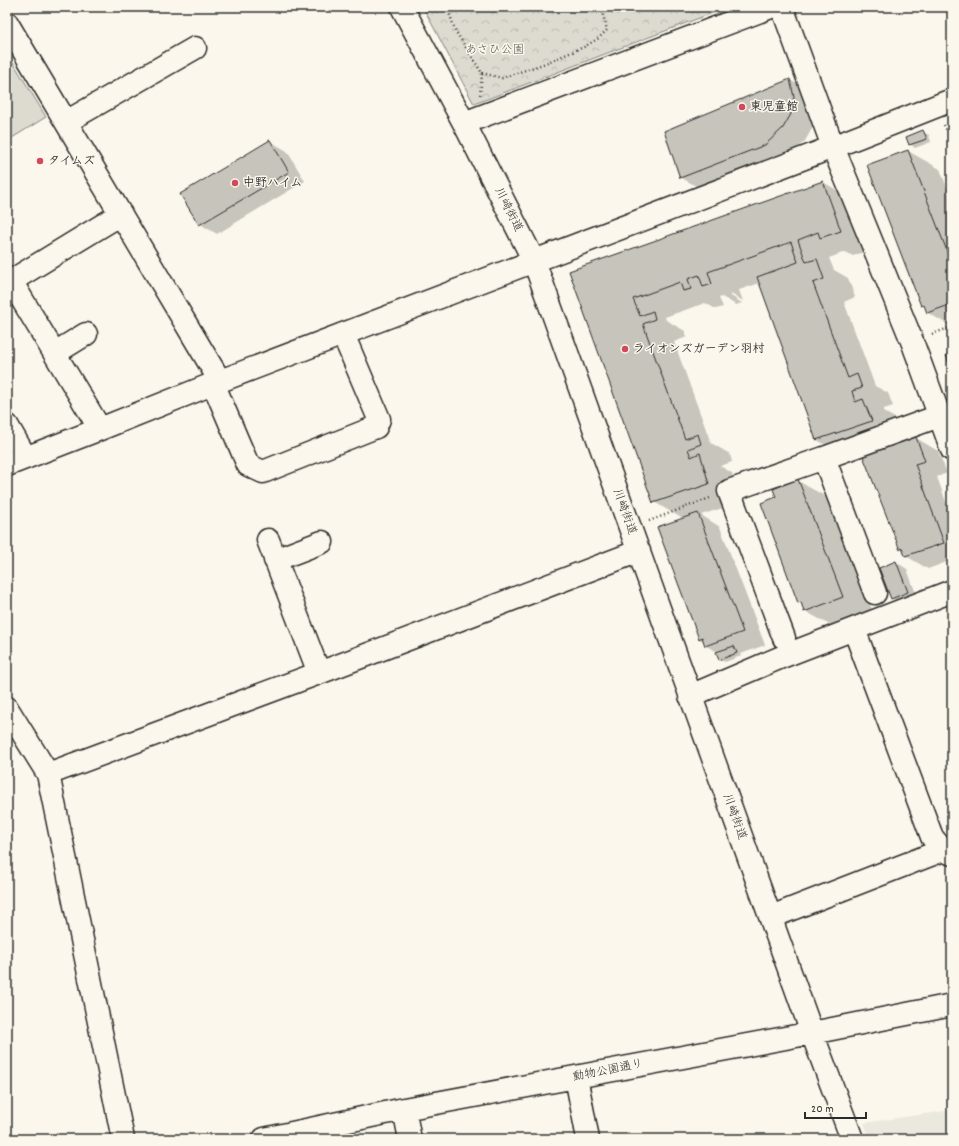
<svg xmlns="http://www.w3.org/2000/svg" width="959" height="1146" font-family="Dekko,'Klee One',sans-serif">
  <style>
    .built { fill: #ebe8de }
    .green { fill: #dddad0; stroke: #84827e }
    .park { fill: url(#park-crowns); stroke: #84827e }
    .shadow { fill: #0003 }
    .building { fill: #c7c4bc; stroke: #2b2b2b }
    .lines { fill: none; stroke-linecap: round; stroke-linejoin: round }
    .minor-casing { stroke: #2b2b2b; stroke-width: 25 }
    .path { stroke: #2b2b2b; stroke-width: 2.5; stroke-dasharray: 1 3; stroke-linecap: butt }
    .minor { stroke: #fbf7ec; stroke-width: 22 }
    .poi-dot { fill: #d1495b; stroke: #fbf7ec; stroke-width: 1.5 }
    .labels { text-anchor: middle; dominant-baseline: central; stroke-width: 3; stroke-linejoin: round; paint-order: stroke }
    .park-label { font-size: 12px; fill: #585754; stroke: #fbf7ec }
    .poi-label { font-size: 12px; font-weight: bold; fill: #2b2b2b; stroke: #fbf7ec; text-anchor: start }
    .street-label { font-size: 12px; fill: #2b2b2b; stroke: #fbf7ec }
  </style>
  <defs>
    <pattern id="park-crowns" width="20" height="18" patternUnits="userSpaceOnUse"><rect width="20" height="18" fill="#dddad0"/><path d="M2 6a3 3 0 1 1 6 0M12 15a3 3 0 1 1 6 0" fill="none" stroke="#bebbb3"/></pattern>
  </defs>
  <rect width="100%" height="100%" fill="#fbf7ec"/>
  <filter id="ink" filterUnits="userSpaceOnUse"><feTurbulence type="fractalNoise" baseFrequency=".025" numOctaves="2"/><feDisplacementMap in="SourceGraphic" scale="8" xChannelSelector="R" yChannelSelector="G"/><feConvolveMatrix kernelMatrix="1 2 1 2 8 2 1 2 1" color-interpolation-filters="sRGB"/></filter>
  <g filter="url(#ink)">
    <path class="built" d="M952 1110V1139H870L864 1123Z"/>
    <path class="green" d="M11 59 46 117 7 141V61Z"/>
    <path class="park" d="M423 7H728L474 104Z"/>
    <path class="shadow" d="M235 7H245L240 10Z
      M790 80 812 93 816 110 813 127 805 141 788 157 703 190 680 177Z
      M923 132 929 135 931 142 915 148 910 144Z
      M270 141 287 151 305 181 217 234 200 224Z
      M908 151 940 169 952 201V327L928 313 926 307 922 305Z
      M823 182 854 200 872 249 853 256 845 252 829 258 834 270 848 278 855 297 844 302 875 386 888 393 893 406 884 409V412L895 418 903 439 849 458 817 440 760 283 739 290 743 301 731 294V296L742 303 736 305 722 297 719 298 723 307 716 309 705 303 665 317 666 320 685 331 687 337 674 342 711 443 730 454 732 462 720 466 732 473 741 502 701 515 720 527 765 645 741 654V656L725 662 720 659 718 652 706 646 704 641 699 639 683 519 654 502 571 272Z
      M916 438 938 451 947 473 937 477 952 518V560L928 569 906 556 904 551 901 549Z
      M798 481 830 499 874 615 837 629 805 611 803 605 799 603 777 498Z
      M896 562 907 569 918 599 903 605 892 598Z"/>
    <path class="building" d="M790 79 794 97 791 114 783 128 765 145 680 178 664 131Z
      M923 130 927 139 909 145 906 137Z
      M270 140 289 172 199 225 180 194Z
      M908 150 952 264V304L927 313 924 305 921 306 867 165Z
      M823 181 841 231 820 238 818 232 798 240 806 262 817 259 824 279 813 283 848 378 857 374 862 388 852 391 855 402 863 399 872 421 816 440 757 277 798 262 791 242 708 272 712 284 703 287 699 275 688 279 691 289 683 291 680 282 633 299 640 316 653 311 655 319 643 324 685 439 698 434 701 444 688 449 691 457 700 453 709 484 653 503 569 271Z
      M952 352V373L946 355Z
      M916 437 925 461 915 464 944 543 905 556 902 548 900 550 863 456Z
      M798 479 843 597 804 612 801 602 798 603 761 503 776 497 773 489Z
      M698 513 743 632 705 646 702 637 699 639 657 527Z
      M896 561 908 592 891 599 879 568Z
      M734 646 737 653 719 660 716 652Z"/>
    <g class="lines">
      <g class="minor-casing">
        <path id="minor" d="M402 7 464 123 534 261 812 1033 852 1139
          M782 7 833 147 912 341 952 450
          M7 23 220 381
          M66 122 195 48
          M464 123 771 7
          M55 353 86 334
          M213 383 248 465 263 472 376 427 379 419 343 334
          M7 425 26 458
          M100 429 11 281 121 214
          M7 465 100 429 220 381 833 147 952 100
          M268 540 319 673
          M275 560 322 542
          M875 593 824 458 939 416
          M854 629 932 837 943 850 952 854
          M784 638 729 491 824 458
          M690 696 784 656 952 591
          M7 708 48 774 123 1139
          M48 774 319 673 639 551
          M771 917 943 850
          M576 1077 588 1139
          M404 1109 410 1139
          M264 1139 404 1109 812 1033 952 1005"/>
      </g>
      <path class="path" d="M447 7 456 32 482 73 480 95
        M482 73 502 78 543 64 584 47 599 38 607 30 601 7
        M944 125 952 140
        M932 334 952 327
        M649 521 710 498"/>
      <use href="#minor" class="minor"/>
    </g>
  </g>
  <g class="poi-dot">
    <circle cx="742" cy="107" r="4"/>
    <circle cx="40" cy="161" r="4"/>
    <circle cx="235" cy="183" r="4"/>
    <circle cx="625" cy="349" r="4"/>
  </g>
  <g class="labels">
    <g class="park-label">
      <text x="495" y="50">あさひ公園</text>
    </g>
    <g class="poi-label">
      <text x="750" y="107">東児童館</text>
      <text x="48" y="161">タイムズ</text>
      <text x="243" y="183">中野ハイム</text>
      <text x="633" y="349">ライオンズガーデン羽村</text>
    </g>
    <g class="street-label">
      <text transform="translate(508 210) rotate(63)">川崎街道</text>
      <text transform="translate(624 512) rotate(70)">川崎街道</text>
      <text transform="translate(734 817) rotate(70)">川崎街道</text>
      <text transform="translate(608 1071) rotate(-11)">動物公園通り</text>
    </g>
  </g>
  <rect width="959" height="1146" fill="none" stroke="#fbf7ec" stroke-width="24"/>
  <rect x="12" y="12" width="935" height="1122" fill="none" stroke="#2b2b2b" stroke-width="1.5" filter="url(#ink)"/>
  <path d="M805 1112v6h61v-6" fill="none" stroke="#2b2b2b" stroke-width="2"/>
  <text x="811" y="1112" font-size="12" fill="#2b2b2b" stroke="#fbf7ec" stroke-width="3" paint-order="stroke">20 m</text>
</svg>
